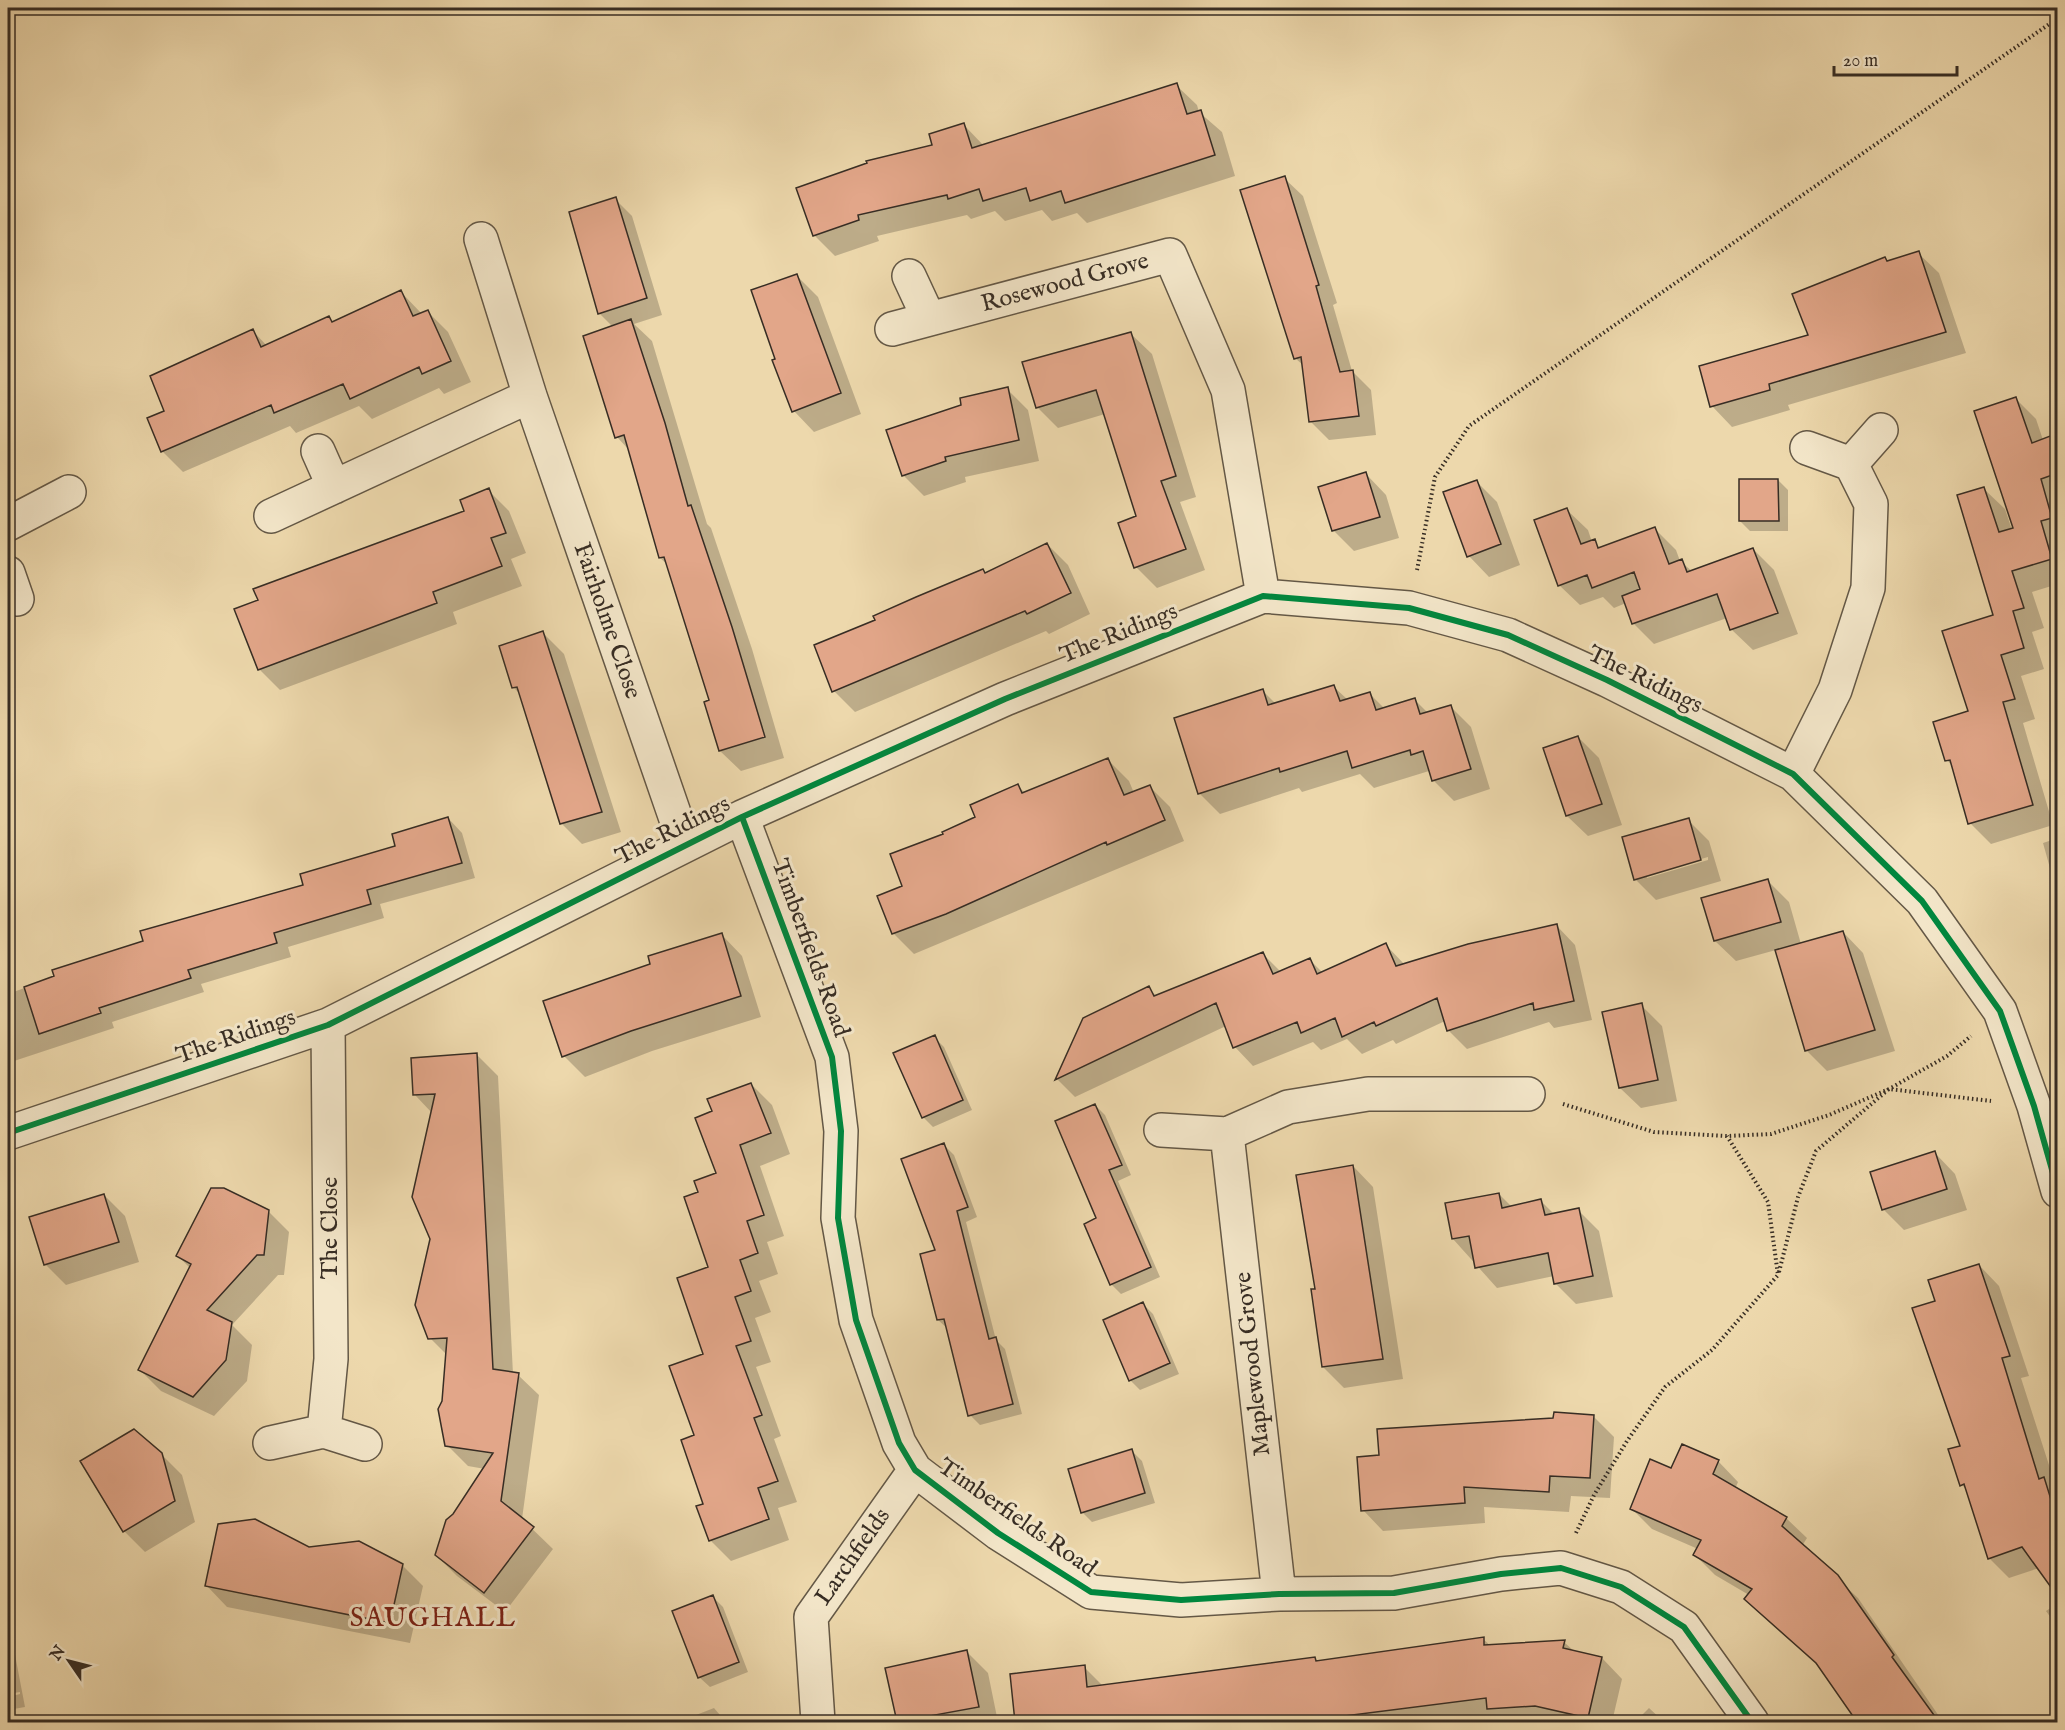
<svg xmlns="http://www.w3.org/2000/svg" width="2065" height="1730" font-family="'IM FELL English',serif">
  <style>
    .shadow { fill: #0003; fill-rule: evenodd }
    .building { fill: #e2a689; stroke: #372d24; stroke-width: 1.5 }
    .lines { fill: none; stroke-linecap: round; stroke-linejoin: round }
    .minor-casing { stroke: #645846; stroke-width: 36 }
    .path { stroke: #372d24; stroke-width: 4; stroke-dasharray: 1.5 3; stroke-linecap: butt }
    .minor { stroke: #f3e6c9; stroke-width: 33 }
    .cycleway-casing { stroke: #f3e6c9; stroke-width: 10 }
    .cycleway { stroke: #00873e; stroke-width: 6 }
    .labels { text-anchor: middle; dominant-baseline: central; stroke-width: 6; stroke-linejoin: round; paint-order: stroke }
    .street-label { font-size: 24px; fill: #372d24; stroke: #f3e6c9 }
    .quarter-label { font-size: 27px; letter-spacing: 1.5px; fill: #7a1f14; stroke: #f3e6c9 }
  </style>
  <rect width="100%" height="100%" fill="#edd8ac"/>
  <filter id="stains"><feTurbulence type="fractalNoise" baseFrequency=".00333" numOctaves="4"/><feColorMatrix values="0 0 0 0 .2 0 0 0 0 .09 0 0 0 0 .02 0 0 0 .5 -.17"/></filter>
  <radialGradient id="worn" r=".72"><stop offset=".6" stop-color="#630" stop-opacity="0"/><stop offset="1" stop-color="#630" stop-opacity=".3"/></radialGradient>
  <path class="shadow" d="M1176 85 1197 105 1199 112 1222 132 1235 176 1087 223 1077 213 1052 221 1042 210 1005 221 995 211 971 219 967 215 877 236 879 241 835 256 814 235 964 125 984 146Z
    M1284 178 1303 196 1337 303 1333 305 1352 371 1371 390 1376 435 1329 440 1310 421 1304 366 1295 358Z
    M615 199 632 216 662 315 634 324 652 341 707 524 711 528 752 649 784 758 741 771 720 751 711 701 668 565 660 558 629 450 617 437 613 327 599 313Z
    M1918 253 1939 273 1966 353 1788 405 1790 410 1732 427 1712 406 1810 336 1888 262Z
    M797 276 818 297 861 414 814 432 794 411 777 360Z
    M401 292 421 313 428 312 448 332 471 382 444 394 439 388 372 419 359 406 296 433 290 426 183 472 162 451 166 411 253 331 267 346 329 318 334 323Z
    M1131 334 1152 354 1196 497 1180 502 1205 570 1157 588 1136 567 1138 517 1105 414 1058 428 1038 408 1024 363Z
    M1007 389 1028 410 1039 461 965 477 966 482 924 496 903 475Z
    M2015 398 2036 419 2043 440H2058V584L2032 592 2044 628 2032 632 2044 669 2021 676 2035 719 2023 723 2053 825 1991 844 1970 823 1953 767 1947 760 1970 712 1995 616 1984 489 2005 509 2012 530 2015 529Z
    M1366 474 1386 495 1399 538 1354 551 1333 530Z
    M1778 480 1788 490V531H1750L1740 521Z
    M1476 481 1497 502 1520 565 1489 577 1469 556Z
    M488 490 509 511 526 553 511 559 522 586 453 612 457 624 280 690 259 669 466 512Z
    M1567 510 1588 530 1592 542 1602 549 1655 529 1676 550 1680 561 1693 572 1753 549 1774 570 1798 634 1753 650 1732 630 1727 618 1654 644 1633 623 1626 603 1614 608 1603 597 1580 605 1559 585Z
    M1047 544 1068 565 1090 614 1049 634 1046 631 855 712 834 691 815 645 877 621 983 570 986 574Z
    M543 633 564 654 621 832 582 844 561 823 521 695 514 688Z
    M1334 687 1348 700 1370 694 1385 709 1415 700 1428 713 1450 706 1471 727 1490 789 1454 801 1433 780 1429 771 1374 788 1360 774 1302 792 1299 788 1220 814 1199 793 1262 690 1276 704Z
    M1578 737 1599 758 1622 825 1588 836 1567 816 1545 749Z
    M1108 760 1129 781 1134 793 1149 786 1170 807 1184 841 914 954 893 933 904 887 945 835 977 817 1018 786 1025 793Z
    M448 818 462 833 475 878 380 904 384 918 288 947 291 957 201 984 204 992 112 1022 114 1028 8 1063V994L305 886 397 847Z
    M1688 820 1709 841 1721 881 1656 900 1635 879ZM1708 857V860L1647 878V875Z
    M2058 838V897L2043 843Z
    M1768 881 1789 902 1801 944 1843 932 1863 953 1895 1051 1827 1071 1806 1050 1776 950 1736 961 1715 941 1703 899Z
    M1557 926 1575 945 1592 1020 1554 1028 1549 1022 1467 1049 1449 1031 1445 1021 1396 1044 1393 1040 1362 1054 1347 1039 1321 1050 1313 1042 1253 1066 1235 1047 1226 1026 1075 1097 1057 1079 1149 988 1157 997 1263 954 1281 972 1310 960 1323 973 1386 945 1405 965Z
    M722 935 742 956 761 1017 652 1051 585 1077 564 1056 652 965Z
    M1641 1005 1662 1026 1677 1101 1641 1108 1620 1088Z
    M934 1037 944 1047 972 1110 933 1127 923 1117Z
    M477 1055 498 1076 513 1374 518 1375 539 1395 522 1519 553 1549 505 1612 457 1576 436 1555 454 1515 485 1469 468 1466 447 1445 443 1401 447 1355 430 1338 432 1113 415 1095Z
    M751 1084 772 1105 790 1154 760 1166 784 1236 767 1242 778 1274 759 1281 771 1312 755 1318 771 1362 756 1367 781 1436 774 1439 797 1502 778 1508 789 1540 731 1561 710 1540 696 1436 710 1268 700 1193 718 1174 714 1112Z
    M1095 1105 1105 1115 1131 1175 1118 1181 1160 1277 1121 1294 1111 1284 1098 1219Z
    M944 1145 954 1155 977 1217 966 1222 996 1340 1005 1349 1022 1414 980 1425 970 1415 948 1329 938 1320 937 1251Z
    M1935 1153 1955 1174 1967 1210 1904 1230 1883 1209Z
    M1353 1166 1373 1187 1403 1379 1344 1388 1323 1367 1317 1290Z
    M1499 1194 1512 1207 1541 1201 1555 1215 1578 1210 1599 1231 1613 1297 1576 1304 1555 1283 1554 1276 1497 1288 1453 1239 1446 1205Z
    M104 1195 125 1216 139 1262 66 1285 45 1264Z
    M268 1211 289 1232 284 1275H278L232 1325 252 1345 247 1381 214 1416 161 1391 140 1370 190 1268 178 1256Z
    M1979 1265 1999 1286 2029 1376 2021 1378 2058 1493V1595L2039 1568 2009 1578 1989 1558 1967 1490 1962 1485 1961 1447 1937 1302Z
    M1143 1304 1153 1314 1179 1374 1140 1390 1130 1380Z
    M1593 1416 1614 1437 1610 1498 1571 1496 1569 1512 1484 1507 1485 1523 1383 1531 1363 1510 1381 1457Z
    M1132 1451 1142 1461 1155 1503 1092 1522 1082 1512Z
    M161 1454 182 1475 195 1522 145 1552 124 1531Z
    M1718 1461 1738 1482 1735 1489 1786 1518 1807 1538 1802 1546 1858 1598 1943 1722H1859L1821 1669 1746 1599 1749 1595 1715 1575 1695 1555 1698 1549 1652 1529 1631 1508 1672 1470Z
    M309 1549 402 1565 423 1586 410 1643 227 1607 207 1586Z
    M713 1597 723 1607 748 1672 710 1687 699 1677Z
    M2058 1603V1628L2046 1611Z
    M8 1618 25 1707 8 1710V1697L20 1694V1692L8 1694Z
    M1483 1639 1491 1646 1564 1642 1575 1652 1602 1658 1622 1679 1612 1722H1503L1500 1719 1475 1722H1017L1011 1675 1084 1667 1104 1687 1314 1659 1318 1662Z
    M967 1652 988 1673 998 1722H898L887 1669Z
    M714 1708 726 1722H678Z
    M1649 1708 1664 1722H1635Z"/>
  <path class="building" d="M1177 83 1187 114 1201 110 1215 155 1065 203 1061 191 1030 201 1026 188 983 201 979 189 948 199 947 195 858 215 859 220 813 236 796 188 867 163 866 161 932 145 929 134 964 123 972 148Z
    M1285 176 1319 285 1316 286 1340 372 1353 370 1359 416 1309 422 1301 357 1294 359 1240 190Z
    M616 197 647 298 598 314 569 212Z
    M1919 251 1946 332 1769 384 1770 390 1710 407 1699 366 1808 335 1792 294 1885 257 1887 261Z
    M797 274 841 393 792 412 772 360 775 359 751 290Z
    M401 290 413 316 428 310 451 361 422 374 419 367 350 399 343 384 274 413 271 405 161 452 147 418 164 411 150 376 253 329 261 347 329 316 332 322Z
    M631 319 665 423 688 506 691 505 732 627 765 737 719 751 704 702 709 700 664 557 659 558 624 435 615 438 583 336Z
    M1131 332 1176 476 1161 481 1186 549 1134 568 1118 523 1136 516 1096 390 1036 408 1022 362Z
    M1008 387 1019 440 945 457 946 461 902 476 886 430 961 405 960 398Z
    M2016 397 2032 443 2058 433V473L2041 479 2052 518 2041 521 2052 559 2012 571 2024 608 2013 611 2024 648 2001 655 2015 699 2003 702 2033 805 1968 824 1950 760 1945 761 1933 722 1968 711 1942 631 1993 615 1957 495 1984 487 1999 532 2013 528 1974 411Z
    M1366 472 1380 517 1332 531 1318 487Z
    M1739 479H1778L1779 521H1739Z
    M1477 480 1501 544 1467 557 1443 492Z
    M489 488 506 533 491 538 502 566 433 592 437 603 258 670 234 609 258 600 253 589 464 511 460 500Z
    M1567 508 1581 544 1595 539 1598 548 1655 527 1669 564 1682 559 1687 572 1753 548 1778 613 1730 630 1717 594 1632 624 1622 596 1640 589 1634 572 1592 588 1587 575 1558 586 1534 520Z
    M1047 543 1071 593 1027 614 1025 611 832 692 814 645 875 620 873 616 916 597 983 569 985 573Z
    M543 631 602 812 560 824 517 687 512 688 499 646Z
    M1334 685 1340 701 1370 692 1376 710 1415 698 1420 714 1451 705 1471 769 1432 781 1423 751 1411 755 1410 750 1352 768 1347 751 1280 772 1279 768 1198 794 1174 718 1263 689 1268 705Z
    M1578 736 1602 804 1566 816 1543 748Z
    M1108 758 1124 795 1150 785 1165 820 1107 845 1106 842 946 914 892 934 877 896 902 886 890 854 943 834 942 832 975 817 970 805 1018 784 1022 793Z
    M448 817 462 863 367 890 371 904 274 933 277 943 188 970 191 978 99 1008 101 1013 39 1034 24 987 54 976 52 970 143 941 140 931 303 885 300 874 395 846 392 834Z
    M1689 818 1701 860 1634 880 1622 837Z
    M1768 879 1781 922 1714 941 1701 898Z
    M1557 924 1574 1001 1534 1010 1533 1003 1447 1031 1437 998 1376 1026 1374 1022 1342 1037 1335 1018 1301 1033 1297 1022 1233 1048 1216 1003 1055 1080 1083 1018 1149 986 1154 996 1263 952 1273 974 1310 958 1317 974 1386 943 1396 966 1468 944Z
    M1843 931 1875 1030 1805 1051 1775 950Z
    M722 933 741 996 631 1031 562 1057 543 1001 650 964 648 956Z
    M1642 1003 1658 1080 1619 1088 1602 1012Z
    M935 1035 963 1100 922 1118 893 1053Z
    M477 1053 493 1369 519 1373 501 1501 534 1527 484 1593 435 1555 446 1520 453 1514 493 1453 445 1446 438 1409 442 1401 447 1338 428 1339 415 1305 430 1239 412 1197 435 1094 413 1095 411 1058Z
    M751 1083 771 1133 740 1145 764 1215 747 1221 758 1253 740 1260 751 1291 735 1297 751 1341 736 1346 762 1415 754 1418 778 1481 758 1488 769 1519 709 1541 696 1506 703 1504 681 1440 694 1435 669 1366 703 1354 677 1278 708 1267 684 1197 698 1192 694 1181 716 1173 695 1118 712 1111 707 1099Z
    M1095 1104 1122 1165 1109 1170 1151 1267 1110 1285 1084 1224 1096 1218 1055 1121Z
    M944 1143 968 1207 957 1211 989 1339 996 1337 1013 1404 968 1416 944 1319 937 1320 920 1254 935 1250 901 1159Z
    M1935 1151 1947 1189 1882 1210 1870 1172Z
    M1353 1165 1383 1359 1322 1367 1311 1289H1315L1296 1175Z
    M211 1188H224L269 1210 264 1255H257L207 1310 232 1322 226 1360 193 1397 138 1370 191 1264 176 1256Z
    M1499 1193 1502 1208 1541 1199 1545 1215 1579 1208 1593 1276 1554 1284 1548 1253 1475 1268 1469 1236 1452 1239 1445 1203Z
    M104 1194 119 1242 44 1265 29 1217Z
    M1979 1264 2010 1356 2002 1358 2039 1479 2044 1477 2058 1522V1597L2022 1547 1988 1559 1964 1484 1960 1486 1948 1449 1960 1446 1912 1308 1935 1301 1928 1280Z
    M1143 1302 1170 1363 1129 1381 1103 1320Z
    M1554 1412 1594 1415 1590 1478 1550 1476 1549 1492 1464 1487 1465 1503 1361 1511 1357 1457 1379 1455 1377 1429 1553 1418Z
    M134 1429 162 1453 175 1501 123 1532 80 1461Z
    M1682 1444 1719 1460 1713 1474 1787 1517 1782 1526 1838 1575 1894 1655 1892 1657 1939 1722H1857L1816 1663 1744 1599 1752 1589 1693 1555 1701 1540 1630 1509 1650 1459 1671 1468Z
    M1132 1449 1145 1493 1081 1513 1068 1469Z
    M255 1519 309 1547 359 1541 403 1564 390 1623 205 1586 218 1524Z
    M713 1595 739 1662 698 1678 672 1611Z
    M1484 1637V1645L1565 1640 1563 1648 1602 1657 1588 1718 1535 1706 1487 1709 1486 1698 1297 1722H1015L1010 1674 1085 1665 1087 1687 1315 1657 1316 1661Z
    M967 1650 979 1707 897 1722 885 1668Z"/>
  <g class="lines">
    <g class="minor-casing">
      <path id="minor" d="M481 239 530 396 685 845
        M909 276 929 319
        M892 329 1170 255 1228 390 1263 596
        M318 451 334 487
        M1851 464 1881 430
        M271 516 530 396
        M8 524 69 492
        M8 573 17 599
        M1793 774 1835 690 1868 588 1871 504 1851 464 1807 448
        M742 817 832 1057 841 1131 838 1218 856 1320 899 1443 915 1470 998 1533 1091 1592 1181 1600 1279 1594 1394 1593 1501 1574 1561 1568 1621 1587 1684 1627 1752 1722
        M328 1025 331 1359 324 1431 365 1444
        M1161 1130 1227 1134
        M8 1133 328 1025 742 817 1005 699 1263 596 1409 608 1508 635 1607 680 1793 774 1922 901 2000 1011 2034 1106 2058 1191
        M270 1443 324 1431
        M1279 1594 1227 1134 1288 1107 1368 1094H1528
        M818 1722 811 1617 915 1470"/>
    </g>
    <path class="path" d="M1417 570 1435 477 1469 426 2058 18
      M1563 1104 1654 1132 1727 1136 1771 1134 1829 1115 1889 1089 1947 1056 1971 1036
      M1779 1272 1798 1197 1816 1151 1889 1089 1991 1101
      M1576 1533 1594 1495 1627 1441 1665 1387 1712 1350 1778 1275 1768 1202 1727 1136"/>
    <use href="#minor" class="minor"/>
    <g class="cycleway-casing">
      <path id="cycleway" d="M742 817 832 1057 841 1131 838 1218 856 1320 899 1443 915 1470 998 1533 1091 1592 1181 1600 1279 1594 1394 1593 1501 1574 1561 1568 1621 1587 1684 1627 1752 1722
        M8 1133 328 1025 742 817 1005 699 1263 596 1409 608 1508 635 1607 680 1793 774 1922 901 2000 1011 2034 1106 2058 1191"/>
    </g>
    <use href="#cycleway" class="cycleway"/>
  </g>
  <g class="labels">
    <g class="street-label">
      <text transform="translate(1065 283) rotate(-15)">Rosewood Grove</text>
      <text transform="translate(607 621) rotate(71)">Fairholme Close</text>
      <text transform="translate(1119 634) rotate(-22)">The Ridings</text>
      <text transform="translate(1645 680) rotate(26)">The Ridings</text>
      <text transform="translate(673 831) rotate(-27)">The Ridings</text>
      <text transform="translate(810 948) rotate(70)">Timberfields Road</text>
      <text transform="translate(236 1037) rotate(-19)">The Ridings</text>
      <text transform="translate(330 1228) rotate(-90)">The Close</text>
      <text transform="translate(1253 1364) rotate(-96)">Maplewood Grove</text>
      <text transform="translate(1017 1518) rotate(35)">Timberfields Road</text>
      <text transform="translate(853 1557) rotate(-55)">Larchfields</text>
    </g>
    <g class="quarter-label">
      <text x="433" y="1619">SAUGHALL</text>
    </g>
  </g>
  <rect width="2065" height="1730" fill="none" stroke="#edd8ac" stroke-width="30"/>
  <rect x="9" y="9" width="2047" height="1712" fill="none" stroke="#372d24" stroke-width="3"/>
  <rect x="15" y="15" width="2035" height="1700" fill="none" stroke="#372d24" stroke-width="1.5"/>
  <g transform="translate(69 1661) rotate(305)" stroke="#f3e6c9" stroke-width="4.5" paint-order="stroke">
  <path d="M0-4.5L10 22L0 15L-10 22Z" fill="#372d24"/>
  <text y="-9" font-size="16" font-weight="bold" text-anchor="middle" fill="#372d24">N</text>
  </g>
  <path d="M1834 66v9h123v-9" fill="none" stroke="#372d24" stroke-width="3"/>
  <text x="1843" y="66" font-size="18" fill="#372d24" stroke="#f3e6c9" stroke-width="4.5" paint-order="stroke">20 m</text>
  <rect width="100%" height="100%" filter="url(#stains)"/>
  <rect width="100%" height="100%" fill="url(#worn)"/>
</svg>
